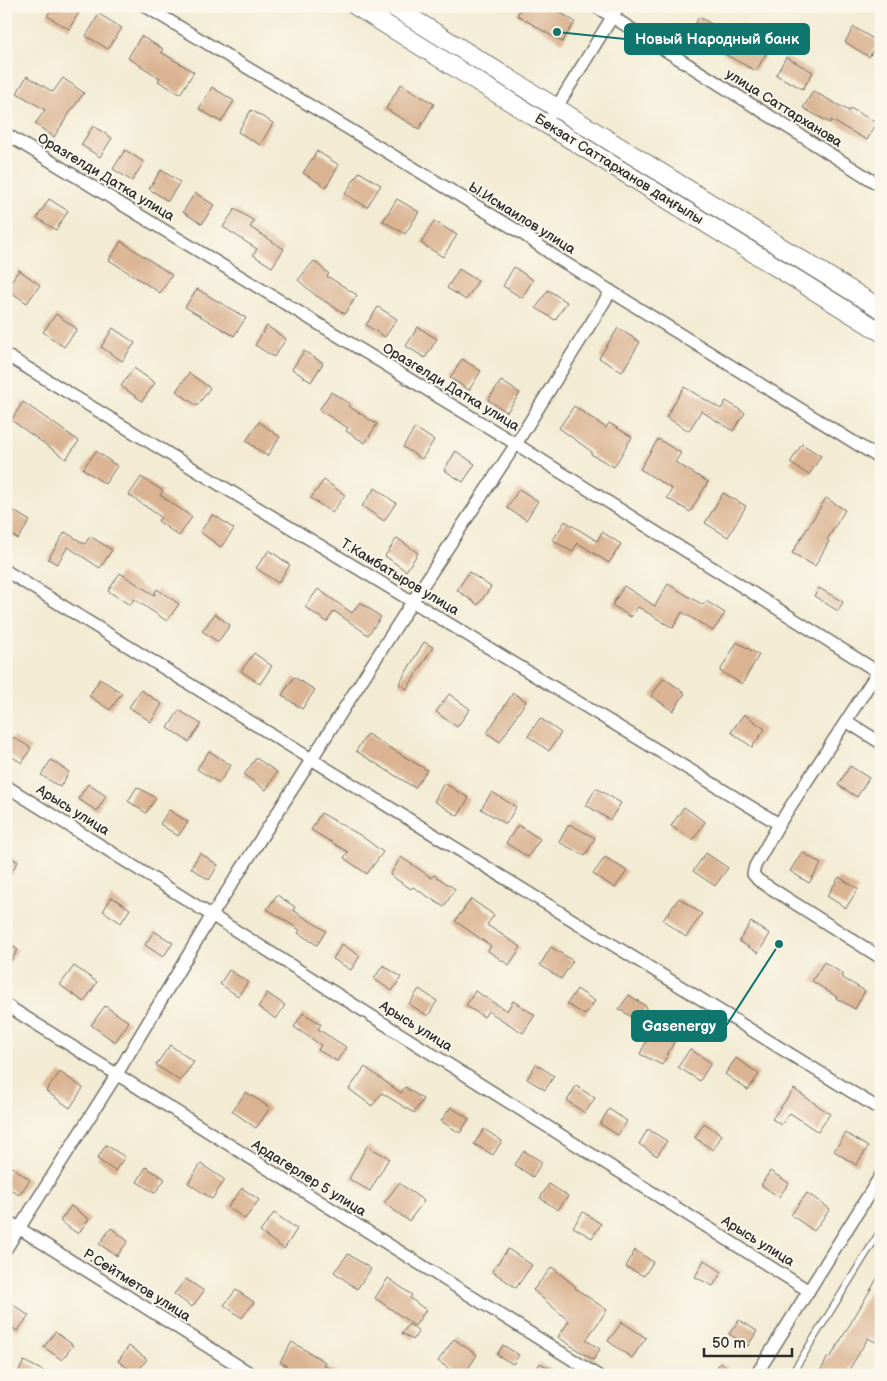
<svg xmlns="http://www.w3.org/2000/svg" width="887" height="1381" font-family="'Balsamiq Sans',sans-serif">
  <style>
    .building { fill: #dab392 }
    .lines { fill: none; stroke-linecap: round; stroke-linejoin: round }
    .lane-casing { stroke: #716e66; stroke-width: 8 }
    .street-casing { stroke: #716e66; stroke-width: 14 }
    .primary-casing { stroke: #716e66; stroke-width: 20 }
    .lane { stroke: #fff; stroke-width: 5.5 }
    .street { stroke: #fff; stroke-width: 11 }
    .primary { stroke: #fff; stroke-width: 18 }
    .labels { text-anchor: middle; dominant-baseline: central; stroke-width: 4; stroke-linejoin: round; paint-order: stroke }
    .street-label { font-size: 14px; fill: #2b2b2b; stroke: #fbf7ec }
    .leader { fill: none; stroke: #0f766e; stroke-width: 2 }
    .callout-dot { fill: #0f766e; stroke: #fbf7ec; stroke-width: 2 }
    .callout { fill: #0f766e; stroke: #0f766e; stroke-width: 2 }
    .callout-label { font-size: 15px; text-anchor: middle; font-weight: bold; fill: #fff }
  </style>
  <rect width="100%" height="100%" fill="#fbf7ec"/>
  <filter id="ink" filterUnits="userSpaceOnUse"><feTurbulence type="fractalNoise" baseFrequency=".02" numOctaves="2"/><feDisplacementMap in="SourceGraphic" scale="10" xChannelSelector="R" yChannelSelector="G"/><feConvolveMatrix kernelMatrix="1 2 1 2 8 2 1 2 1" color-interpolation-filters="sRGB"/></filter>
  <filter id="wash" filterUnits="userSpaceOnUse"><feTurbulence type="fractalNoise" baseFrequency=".0096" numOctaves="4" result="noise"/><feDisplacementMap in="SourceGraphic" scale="20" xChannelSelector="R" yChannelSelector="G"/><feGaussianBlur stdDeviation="1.12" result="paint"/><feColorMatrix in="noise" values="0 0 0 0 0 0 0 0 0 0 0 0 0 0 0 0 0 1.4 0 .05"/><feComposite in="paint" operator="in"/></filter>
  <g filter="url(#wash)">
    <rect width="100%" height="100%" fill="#f3ebd3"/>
    <g id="blocks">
      <path class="building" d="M53 6H83L69 29 47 16Z
        M522 6H551L575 22 562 42 517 15Z
        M99 14 122 28 108 49 86 36Z
        M699 17 766 54 756 71 689 35Z
        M854 27 878 42 869 57 845 42Z
        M141 36 163 49 161 52 194 72 180 94 158 81 160 78 128 58Z
        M786 57 813 72 803 89 776 75Z
        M27 76 53 92 63 78 84 93 71 111 54 137 35 124 45 110 17 93Z
        M401 84 434 104 419 129 386 109Z
        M212 87 234 101 221 122 199 109Z
        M813 91 849 111 850 108 877 123 867 140 831 120 830 123 803 108Z
        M251 110 273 123 260 145 238 132Z
        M93 126 112 138 100 157 81 145Z
        M125 150 144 162 132 181 113 169Z
        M317 151 339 165 326 187 303 173Z
        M161 170 180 182 168 201 149 189Z
        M359 172 381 185 367 207 345 194Z
        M195 193 214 205 202 224 183 212Z
        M49 199 68 211 56 230 37 218Z
        M397 199 419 212 405 234 383 221Z
        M235 209 254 221 250 227 284 249 272 267 253 255 257 249 223 227Z
        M434 221 457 235 443 257 421 243Z
        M121 241 172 275 160 293 109 260Z
        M314 261 329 274 327 276 357 295 345 314 315 295 298 280Z
        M514 267 533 280 522 298 503 286Z
        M459 269 478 281 466 300 447 288Z
        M19 270 40 285 27 303 6 289Z
        M197 289 246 318 234 336 185 307Z
        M548 290 567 302 555 320 536 308Z
        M378 307 397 319 385 337 366 325Z
        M56 314 77 329 64 347 43 332Z
        M267 326 286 339 274 357 255 345Z
        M418 327 437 339 425 358 406 346Z
        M113 328 135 343 122 361 101 347Z
        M618 328 640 342 622 372 599 358Z
        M304 351 323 363 311 382 292 369Z
        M462 359 481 371 469 390 450 378Z
        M134 368 155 383 142 401 121 386Z
        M189 373 210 388 197 406 176 391Z
        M501 381 520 393 507 412 488 400Z
        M684 387 721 409 726 401 745 413 733 431 701 411 689 431 666 417Z
        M331 392 350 404 348 406 377 424 365 443 346 431 348 428 319 410Z
        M23 402 79 441 66 459 11 420Z
        M574 406 606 428 609 423 632 437 614 467 591 454 592 452 559 428Z
        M259 422 280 437 267 456 246 441Z
        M415 428 434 440 422 459 403 447Z
        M658 439 681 453 675 462 708 482 690 512 667 498 672 489 640 469Z
        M802 444 821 456 809 475 790 463Z
        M96 451 117 466 105 484 83 469Z
        M456 451 475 464 463 482 444 470Z
        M141 477 163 491 160 495 192 517 179 536 158 521 161 517 129 495Z
        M324 480 345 495 332 513 311 498Z
        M375 488 396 503 384 521 362 506Z
        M519 489 538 501 526 520 507 508Z
        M723 493 746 506 728 537 705 523Z
        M826 498 845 510 827 540 829 541 815 566 792 553Z
        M6 506 30 521 18 539 6 531Z
        M213 514 234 529 221 547 200 532Z
        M565 521 597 541 602 532 621 544 609 563 578 543 572 552 553 540Z
        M65 532 85 544 90 536 112 550 100 568 68 547 57 564 48 559Z
        M397 538 418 553 406 571 385 556Z
        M269 550 290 565 278 583 256 568Z
        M469 572 491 587 478 605 457 590Z
        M120 573 154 595 157 589 179 604 167 621 134 599 130 605 108 591Z
        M668 584 703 605 706 601 725 613 713 631 682 612 673 628 638 607 631 617 612 605 624 586 655 606Z
        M819 588 843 602 838 611 814 596Z
        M318 589 352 613 360 602 381 617 368 635 334 611 327 622 305 607Z
        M215 614 230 625 218 642 202 631Z
        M424 642 433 647 407 689 399 684Z
        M737 642 759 655 742 684 720 671Z
        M254 653 272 666 260 684 241 671Z
        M294 677 315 690 302 709 282 695Z
        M664 678 685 693 673 711 651 696Z
        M100 679 122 693 110 710 89 696Z
        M141 690 162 704 151 722 129 707Z
        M513 693 526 701 500 742 487 733Z
        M449 694 470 709 457 727 436 712Z
        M179 710 201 724 189 742 168 728Z
        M744 714 765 729 752 747 731 732Z
        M540 718 561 733 549 751 528 736Z
        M367 734 427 770 415 788 356 751Z
        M13 737 31 748 22 763 6 753V747Z
        M209 751 231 765 219 783 197 769Z
        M256 758 277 772 266 790 244 775Z
        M51 760 69 772 60 787 41 775Z
        M850 766 869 778 857 797 838 785Z
        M444 783 469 798 458 816 434 801Z
        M88 784 106 796 97 811 78 799Z
        M137 787 156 798 146 813 128 801Z
        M596 788 621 803 610 820 586 805Z
        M492 792 516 807 506 824 481 809Z
        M684 807 705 822 693 840 671 826Z
        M169 810 188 822 178 836 160 824Z
        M321 813 360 835 383 852 367 874 344 858 348 852 311 830Z
        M569 824 595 838 585 856 559 842Z
        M518 825 540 839 528 857 506 843Z
        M802 852 821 864 809 883 790 871Z
        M200 853 218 865 209 880 191 868Z
        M706 853 728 868 715 886 693 871Z
        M6 854 18 862 6 880Z
        M401 857 432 878 434 875 455 889 444 907 413 887 411 889 390 875Z
        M605 857 627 871 615 888 593 874Z
        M839 877 858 889 846 908 827 896Z
        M277 895 295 907 293 910 326 931 317 945 298 933 300 930 267 909Z
        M112 897 130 909 121 923 103 911Z
        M679 898 702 914 686 937 663 920Z
        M471 899 494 915 487 925 521 947 509 965 488 951 491 946 455 921Z
        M751 922 770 934 758 953 739 941Z
        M154 931 173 943 163 957 145 945Z
        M6 942 18 950 6 968Z
        M342 944 360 956 351 970 333 959Z
        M551 947 573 961 561 979 540 965Z
        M824 962 843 974 841 977 865 991 855 1009 836 998 837 997 812 981Z
        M383 965 401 977 392 991 374 979Z
        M74 966 97 982 84 1002 60 985Z
        M229 970 248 982 238 996 220 984Z
        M419 989 437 1001 428 1016 409 1004Z
        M577 989 595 1001 585 1015 567 1004Z
        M475 991 507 1011 513 1001 535 1015 523 1033 488 1011 484 1017 466 1006Z
        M267 993 285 1005 276 1019 258 1007Z
        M629 995 647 1007 638 1021 619 1009Z
        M105 1006 129 1022 115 1042 91 1025Z
        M303 1013 321 1024 318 1029 346 1047 337 1061 318 1050 321 1045 294 1027Z
        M651 1031 674 1042 662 1065 640 1054Z
        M170 1045 194 1062 180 1081 156 1065Z
        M690 1049 711 1063 700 1081 678 1067Z
        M736 1058 759 1074 748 1090 725 1074Z
        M536 1064 554 1076 545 1090 527 1079Z
        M365 1067 401 1093 405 1087 423 1099 414 1113 382 1093 372 1106 349 1089Z
        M60 1072 83 1088 70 1108 46 1091Z
        M576 1086 595 1098 585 1113 567 1101Z
        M794 1089 830 1114 818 1132 790 1113 781 1125 772 1119Z
        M246 1092 270 1108 256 1128 232 1111Z
        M451 1107 469 1119 460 1133 441 1121Z
        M609 1109 627 1121 618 1135 600 1124Z
        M704 1123 722 1135 713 1150 695 1138Z
        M484 1129 502 1141 493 1155 474 1144Z
        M648 1129 667 1141 657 1156 639 1144Z
        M846 1133 868 1147 856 1165 834 1151Z
        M106 1145 125 1157 115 1171 97 1159Z
        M367 1146 389 1158 370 1191 349 1179Z
        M524 1151 542 1162 533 1177 515 1165Z
        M201 1164 225 1180 212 1199 188 1183Z
        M12 1167 30 1180 19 1195 6 1186V1175Z
        M146 1167 165 1179 155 1193 137 1182Z
        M770 1171 789 1183 779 1197 761 1185Z
        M399 1183 424 1201 409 1221 384 1203Z
        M549 1184 568 1196 558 1210 540 1198Z
        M242 1188 259 1200 245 1219 228 1207Z
        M807 1193 830 1209 814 1231 791 1215Z
        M71 1206 89 1219 78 1234 60 1221Z
        M583 1212 601 1224 592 1238 573 1227Z
        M274 1213 297 1229 284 1249 260 1232Z
        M111 1228 128 1241 117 1256 99 1244Z
        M508 1249 532 1265 516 1288 492 1271Z
        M635 1250 653 1262 644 1276 626 1267Z
        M348 1254 371 1269 357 1289 334 1272Z
        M704 1260 722 1272 713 1286 695 1277Z
        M552 1267 576 1287 575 1288 607 1310 586 1340 600 1349 593 1360 558 1337 569 1321 533 1290Z
        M881 1272V1345L868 1338 846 1375H818L828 1357 830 1358Z
        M388 1278 412 1295 410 1298 426 1310 415 1326 375 1298Z
        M186 1279 204 1291 192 1307 174 1294Z
        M236 1290 254 1302 242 1318 224 1305Z
        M11 1303 29 1316 17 1331 6 1323V1309Z
        M739 1320 757 1331 748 1346 729 1334Z
        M622 1322 646 1338 632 1358 608 1341Z
        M409 1324 419 1331 413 1340 402 1333Z
        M55 1332 73 1345 62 1360 44 1347Z
        M454 1339 477 1355 464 1375H457L438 1361Z
        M292 1342 325 1362 323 1365 342 1375H301L280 1362Z
        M503 1345 519 1355 513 1364 497 1355Z
        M129 1346 147 1359 136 1374 118 1361Z
        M24 1361 51 1375H17Z
        M540 1363 562 1375H533Z
        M720 1363 739 1375H712Z"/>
    </g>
  </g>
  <g filter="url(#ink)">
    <use href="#blocks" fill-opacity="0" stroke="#716e66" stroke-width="1"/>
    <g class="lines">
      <g class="lane-casing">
        <path id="lane" d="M791 1375 881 1230"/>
      </g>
      <g class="street-casing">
        <path id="street" d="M145 6 523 234 554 256 881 459
          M595 6 881 186
          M553 113 619 6
          M6 134 516 444 878 672
          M6 355 779 824
          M6 571 881 1110
          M881 667 779 824 755 866 753 874 758 880 881 958
          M846 721 881 743
          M6 786 809 1291
          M6 1005 597 1375
          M6 1220 253 1375
          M6 1249 117 1074 212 915 412 602 516 444 611 291
          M756 1375 881 1175"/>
      </g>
      <g class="primary-casing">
        <path id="primary" d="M356 6 881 332
          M392 6 881 309"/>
      </g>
      <use href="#lane" class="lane"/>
      <use href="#street" class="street"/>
      <use href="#primary" class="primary"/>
    </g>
  </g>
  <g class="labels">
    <g class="street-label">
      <text transform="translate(784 108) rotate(32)">улица Саттарханова</text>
      <text transform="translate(619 169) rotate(32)">Бекзат Саттарханов даңғылы</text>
      <text transform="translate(106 177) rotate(31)">Оразгелди Датка улица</text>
      <text transform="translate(522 218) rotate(32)">Ы.Исмаилов улица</text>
      <text transform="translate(451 387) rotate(31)">Оразгелди Датка улица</text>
      <text transform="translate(400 577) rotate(31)">Т.Камбатыров улица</text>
      <text transform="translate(73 810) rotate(32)">Арысь улица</text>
      <text transform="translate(416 1026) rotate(32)">Арысь улица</text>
      <text transform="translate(309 1178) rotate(32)">Ардагерлер 5 улица</text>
      <text transform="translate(758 1241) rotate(32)">Арысь улица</text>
      <text transform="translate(137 1285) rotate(32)">Р.Сейтметов улица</text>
    </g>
  </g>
  <path class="leader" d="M557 32L625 39M779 944L726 1026"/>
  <g class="callout-dot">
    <circle cx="557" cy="32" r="5"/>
    <circle cx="779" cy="944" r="5"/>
  </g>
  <g class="callout">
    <rect x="625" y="24" width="184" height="30" rx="5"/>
    <rect x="632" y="1011" width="94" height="30" rx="5"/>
  </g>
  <g class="callout-label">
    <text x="717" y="44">Новый Народный банк</text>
    <text x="679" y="1031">Gasenergy</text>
  </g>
  <rect width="887" height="1381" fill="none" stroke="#fbf7ec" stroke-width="25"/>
  <path d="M704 1348v8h88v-8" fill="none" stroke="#2b2b2b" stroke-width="2.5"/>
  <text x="712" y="1348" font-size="15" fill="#2b2b2b" stroke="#fbf7ec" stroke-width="4" paint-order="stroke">50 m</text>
</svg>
